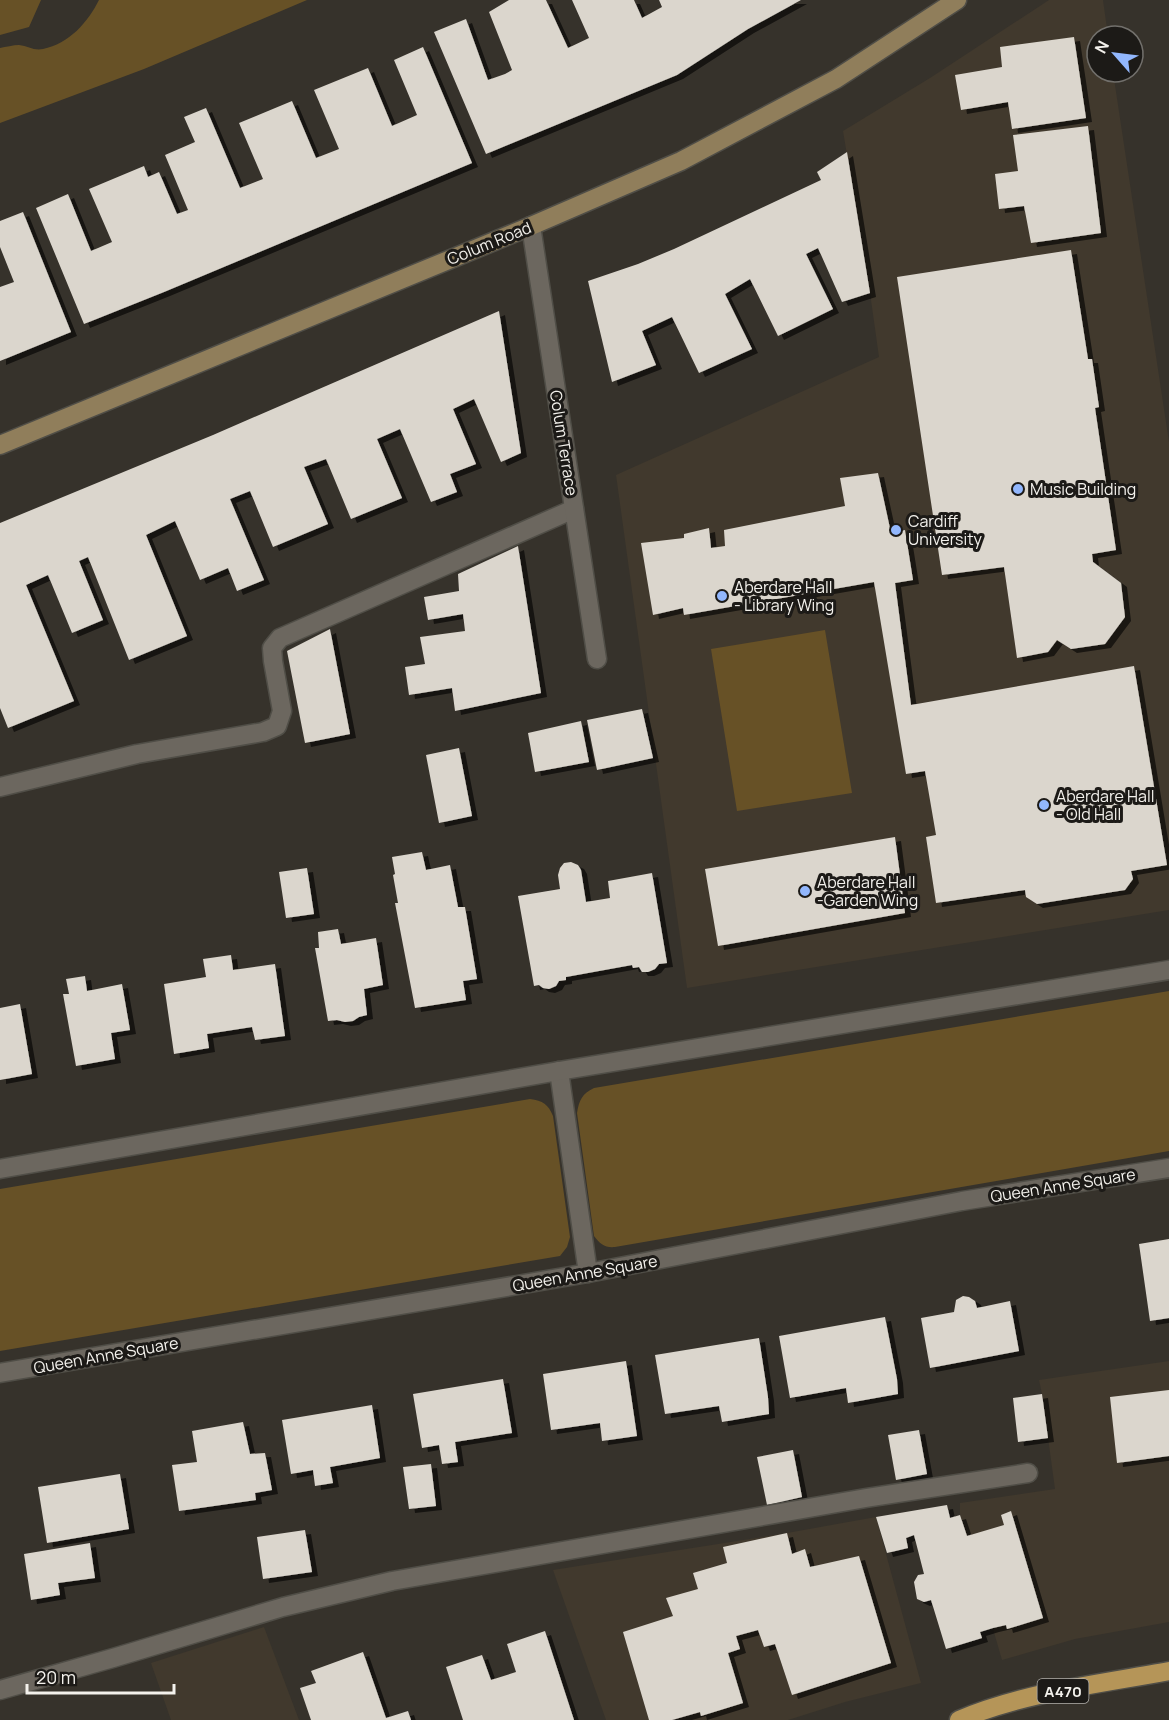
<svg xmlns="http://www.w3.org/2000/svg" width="1169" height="1720" font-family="Manrope,sans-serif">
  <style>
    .built { fill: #41392d }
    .green { fill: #675126 }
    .building { fill: #dbd6cd; filter: url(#shadow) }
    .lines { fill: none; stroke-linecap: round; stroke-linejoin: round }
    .lane-casing { stroke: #504e47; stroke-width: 21 }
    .street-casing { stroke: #504e47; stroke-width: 21 }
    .secondary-casing { stroke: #504e47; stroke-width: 21 }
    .primary-casing { stroke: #504e47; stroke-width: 21 }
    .lane { stroke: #6c675f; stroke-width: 18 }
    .street { stroke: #6c675f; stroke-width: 18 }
    .secondary { stroke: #907e5b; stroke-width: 18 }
    .primary { stroke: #b59558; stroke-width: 18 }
    .poi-dot { fill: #92b7fd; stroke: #1c1a17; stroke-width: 2 }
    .labels { text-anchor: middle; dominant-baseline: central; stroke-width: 6; stroke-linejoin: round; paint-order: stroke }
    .shield { fill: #1c1a17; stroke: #b2b0ac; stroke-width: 1.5 }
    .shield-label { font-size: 15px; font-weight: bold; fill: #f3f1ec }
    .street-label { font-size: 16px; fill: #f3f1ec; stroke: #1c1a17 }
    .poi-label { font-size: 16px; fill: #f3f1ec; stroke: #1c1a17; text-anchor: start }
  </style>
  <defs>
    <filter id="shadow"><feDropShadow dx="6" dy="4" stdDeviation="0" flood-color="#0009"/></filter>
  </defs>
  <rect width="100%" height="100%" fill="#36322b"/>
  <path class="built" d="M1049 0H1103L1108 36H1097V72H1113L1169 442V910L687 988 616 475 879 357 870 293 843 131 930 78Z
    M1169 1361V1622L1075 1639 1002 1660 960 1515V1503L1055 1489 1042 1394 1039 1380Z
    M876 1517 921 1683 845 1702 788 1720H606L553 1570 787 1533Z
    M264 1627 299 1720H171L151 1663Z"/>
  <path class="green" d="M0 0H41L29 27 0 35Z
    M99 0H307L144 69 0 123V48C6 47 13 45 19 45 28 46 34 51 43 49 69 44 88 22 99 0Z
    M825 630 852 793 737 811 711 649Z
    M1169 991V1151L615 1247C605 1248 600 1244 594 1236L577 1113C579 1100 582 1094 594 1088Z
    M530 1099C543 1101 548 1104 553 1116L570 1237 567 1247 560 1256 0 1351V1189Z"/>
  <path class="building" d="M509 0H546L568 48 589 38 572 0H634L642 18 662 7 659 0H801L748 29 677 75 486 154 434 32 466 19 488 80 505 74 512 70 489 12Z
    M1074 37 1086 118 1012 129 1008 102 961 110 955 75 1002 67 1000 47Z
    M423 47 472 163 164 292 84 324 36 208 68 194 91 251 112 242 89 189 144 166 148 177 159 172 177 214 188 210 165 155 195 142 184 117 206 108 240 188 263 179 239 123 292 101 316 158 339 149 314 90 368 68 392 126 417 115 394 60Z
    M1088 126 1101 233 1031 243 1024 206 999 209 995 174 1018 171 1013 135Z
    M847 152 870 293 842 302 818 248 806 254 833 309 778 336 750 279 725 294 752 349 699 373 672 317 642 331 656 365 612 382 588 281 638 264 674 249 821 180 817 172Z
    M23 212 71 332 0 361V287L14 282 0 247V221Z
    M1071 250 1088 359H1092L1099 407 1095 408 1116 550 1092 554 1093 562 1121 583 1125 617 1105 644 1071 649 1057 640 1048 652 1017 658 1004 567 942 575 897 277Z
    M499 311 521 453 501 462 474 399 453 409 476 464 450 474 457 492 431 502 400 429 377 439 402 498 351 519 326 459 304 467 328 524 273 547 250 491 230 499 264 580 237 591 228 568 200 580 175 521 146 535 187 636 129 660 88 557 79 561 103 620 72 633 48 575 26 585 74 701 8 728 0 708V523L213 435Z
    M878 473 891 533 905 530 913 580 895 583 911 705 1134 666 1167 865 1131 871 1133 879 1125 890 1037 904 1026 897 1025 890 936 903 926 837 936 835 925 771 906 774 874 582 684 615 683 608 653 615 641 543 684 538V534L709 528 711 548 725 546 724 530 845 506 840 478Z
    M518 546 541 693 455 711 452 688 409 695 405 667 425 664 420 637 465 631 463 614 428 620 424 597 459 591 458 574Z
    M330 629 350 734 305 743 287 651Z
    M642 709 653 758 597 770 587 720Z
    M581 721 589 762 535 772 528 733Z
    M459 748 472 816 439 823 426 755Z
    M895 837 905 913 718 946 705 869Z
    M422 852 426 870 450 865 458 907H465L477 979 463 981 466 1000 415 1008 395 903H398L393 875 395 874 392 857Z
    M571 862 578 865 581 870 586 902 610 898 608 881 652 873 667 963 659 964 655 969 648 972H642L639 967 633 968 632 965 566 977V980L559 981 556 986 549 989 543 988 539 985 534 986 518 896 560 889 558 875 560 868 564 863Z
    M307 868 314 914 286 918 279 872Z
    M338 929 341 944 376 938 383 985 364 989 367 1015 359 1017 353 1021 345 1022 337 1020 328 1021 315 948H319L318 932Z
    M231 955 233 970 275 964 285 1036 255 1040 252 1027 207 1034 209 1048 174 1054 164 984 206 977 203 959Z
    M85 976 87 991 122 984 130 1030 111 1033 115 1059 76 1066 63 994H69L66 979Z
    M20 1004 32 1074 0 1080V1008Z
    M1169 1239V1318L1150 1321 1139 1244Z
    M963 1296 969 1297 975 1301 977 1308 1010 1301 1019 1351 930 1368 921 1318 954 1312 956 1300Z
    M885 1317 897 1379 898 1394 848 1403 846 1388 790 1398 779 1336Z
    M759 1338 768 1397 769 1414 722 1422 719 1406 665 1414 655 1355Z
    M626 1361 637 1436 602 1441 600 1423 551 1430 543 1374Z
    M503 1379 512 1433 455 1442 458 1462 442 1464 439 1445 422 1448 413 1394Z
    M1169 1390V1456L1117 1463 1110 1397Z
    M1042 1394 1048 1438 1018 1442 1013 1398Z
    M372 1405 380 1458 330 1467 333 1483 315 1486 313 1470 291 1474 282 1420Z
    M243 1422 250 1454 265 1453 272 1490 255 1493 256 1500 179 1511 172 1465 197 1462 192 1431Z
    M919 1430 927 1474 896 1480 888 1435Z
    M793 1450 802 1497 767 1505 757 1457Z
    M431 1464 436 1506 409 1509 403 1467Z
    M120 1474 129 1529 47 1543 38 1487Z
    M947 1505 950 1518 960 1515 967 1536 1004 1525 1001 1515 1011 1511 1043 1618 1007 1629 1006 1625 993 1628 980 1632 982 1638 946 1649 931 1600 924 1602 917 1599 914 1582 918 1575 924 1574 914 1535 906 1538 908 1548 887 1553 876 1517Z
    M305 1530 312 1572 263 1579 257 1537Z
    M787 1533 792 1554 805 1549 810 1567 859 1556 891 1663 792 1695 775 1644 764 1647 758 1630 736 1636 740 1649 728 1653 743 1703 701 1716 700 1712 672 1720H649L623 1632 673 1616 666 1598 698 1589 693 1573 727 1563 723 1547Z
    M90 1543 95 1578 58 1583 60 1595 31 1600 24 1554Z
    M545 1631 574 1720H463L446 1667 482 1655 491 1680 516 1672 507 1644Z
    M363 1652 386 1718 408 1711 411 1720H311L300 1688 316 1683 311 1671Z"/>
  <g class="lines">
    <g class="lane-casing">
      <path id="lane" d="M0 787 137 754 263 732 277 726 282 711 273 661 272 648 280 638 574 509
        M559 1071 588 1273
        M0 1690 113 1658 283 1607 392 1581 866 1498 1028 1473"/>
    </g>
    <g class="street-casing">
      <path id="street" d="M531 226 597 659
        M0 1169 559 1071 1169 970
        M0 1373 588 1273 962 1201 1169 1168"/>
    </g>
    <g class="secondary-casing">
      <path id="secondary" d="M0 445 531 226 681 161 836 79 957 0"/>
    </g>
    <g class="primary-casing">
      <path id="primary" d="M959 1720C1025 1692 1099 1684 1169 1671"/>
    </g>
    <use href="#lane" class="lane"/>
    <use href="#street" class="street"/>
    <use href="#secondary" class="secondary"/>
    <use href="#primary" class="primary"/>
  </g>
  <g class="poi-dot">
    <circle cx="1018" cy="489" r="6"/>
    <circle cx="896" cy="530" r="6"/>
    <circle cx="722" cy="596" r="6"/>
    <circle cx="1044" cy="805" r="6"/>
    <circle cx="805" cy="891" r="6"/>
  </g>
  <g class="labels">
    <rect class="shield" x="1037.5" y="1679" width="51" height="24" rx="4.5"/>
    <g class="shield-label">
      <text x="1063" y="1691">A470</text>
    </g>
    <g class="street-label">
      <text transform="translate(489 243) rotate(-22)">Colum Road</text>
      <text transform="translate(564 443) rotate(81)">Colum Terrace</text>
      <text transform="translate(1063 1185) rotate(-9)">Queen Anne Square</text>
      <text transform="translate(585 1273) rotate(-10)">Queen Anne Square</text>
      <text transform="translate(106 1355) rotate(-10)">Queen Anne Square</text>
    </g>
    <g class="poi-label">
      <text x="1030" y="489">Music Building</text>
      <text x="908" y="521">Cardiff<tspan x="908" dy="18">University</tspan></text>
      <text x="734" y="587">Aberdare Hall<tspan x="734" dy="18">- Library Wing</tspan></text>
      <text x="1056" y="796">Aberdare Hall<tspan x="1056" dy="18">- Old Hall</tspan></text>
      <text x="817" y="882">Aberdare Hall<tspan x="817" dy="18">-Garden Wing</tspan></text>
    </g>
  </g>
  <g transform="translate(1115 54) rotate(298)"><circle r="28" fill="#1c1a17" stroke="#72706c" stroke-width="1.5"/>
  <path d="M0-4.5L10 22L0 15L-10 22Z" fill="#92b7fd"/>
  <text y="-9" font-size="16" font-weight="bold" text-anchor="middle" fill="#f3f1ec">N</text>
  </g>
  <path d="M27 1684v9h147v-9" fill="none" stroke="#f3f1ec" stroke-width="3"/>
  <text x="36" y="1684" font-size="18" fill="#f3f1ec" stroke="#1c1a17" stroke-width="4.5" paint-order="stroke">20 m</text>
</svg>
